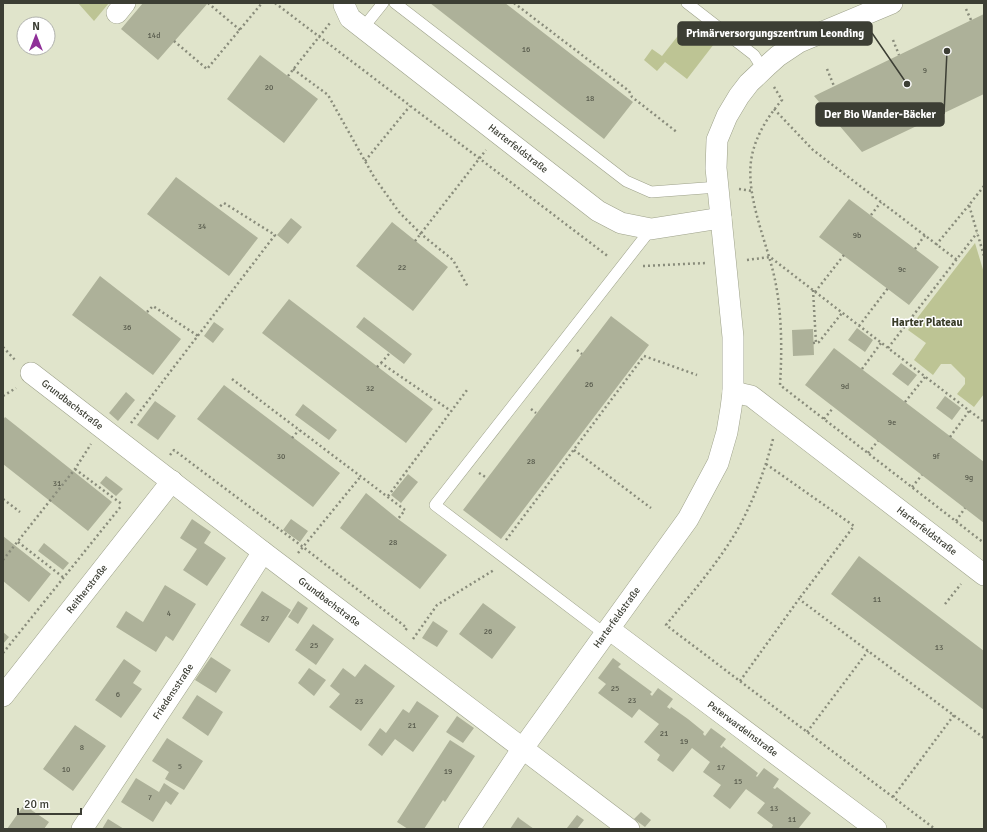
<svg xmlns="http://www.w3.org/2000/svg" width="987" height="832" font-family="Signika,sans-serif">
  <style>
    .green { fill: #bdc494 }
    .building { fill: #adb199 }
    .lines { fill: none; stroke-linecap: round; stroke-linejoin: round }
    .service-casing { stroke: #9da18a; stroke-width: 12 }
    .minor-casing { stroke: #9da18a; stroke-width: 22 }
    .path { stroke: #898c7b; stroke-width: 2.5; stroke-dasharray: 2 3; stroke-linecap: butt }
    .service { stroke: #fff; stroke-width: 11 }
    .minor { stroke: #fff; stroke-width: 21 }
    .labels { text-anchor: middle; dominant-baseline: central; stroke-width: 3; stroke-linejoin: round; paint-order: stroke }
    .number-label { font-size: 8px; fill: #585b4d }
    .street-label { font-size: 10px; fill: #3c3e34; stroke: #fff }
    .neighbourhood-label { font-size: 11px; font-weight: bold; fill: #393c28; stroke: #fff }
    .leader { fill: none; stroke: #3c3e34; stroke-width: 1.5 }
    .callout-dot { fill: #3c3e34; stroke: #fff; stroke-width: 1.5 }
    .callout { fill: #3c3e34; stroke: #3c3e34; stroke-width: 1.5 }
    .callout-label { font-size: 11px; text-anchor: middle; font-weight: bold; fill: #fff }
  </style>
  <rect width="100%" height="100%" fill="#e0e4cb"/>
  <path class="green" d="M78 3H109L94 21Z
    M688 23 714 44 687 79 665 62 657 71 644 60 652 49 662 56Z
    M975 243 984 273V394L974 407 957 394 965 384V378L951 364H941L933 375 914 360 926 343 908 330Z"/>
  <path class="building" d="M143 3H208L158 60 121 29Z
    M430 3H505L633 102 604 139Z
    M984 14V94L862 152 814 96Z
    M260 55 318 99 284 143 227 99Z
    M176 177 258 238 229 276 147 214Z
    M849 199 939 267 909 305 819 237Z
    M291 218 302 227 288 244 277 235Z
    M392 222 448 267 413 311 356 266Z
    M100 276 181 339 153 375 72 315Z
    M289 299 433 409 406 443 262 333Z
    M611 316 649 345 501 539 463 510Z
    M364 317 412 354 404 364 356 327Z
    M214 322 224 329 213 343 204 336Z
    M857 328 873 340 865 352 848 340Z
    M813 329 814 355 793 356 792 330Z
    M834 348 984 462V523L805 385Z
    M901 363 917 375 908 386 892 374Z
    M224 385 340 473 313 507 197 419Z
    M126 392 135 400 118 421 109 413Z
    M945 396 961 408 952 420 936 408Z
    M155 401 176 416 158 440 137 425Z
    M303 404 337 430 329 440 295 415Z
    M5 417 112 502 88 531 3 464V420Z
    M408 474 418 482 401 503 391 495Z
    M106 476 123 489 116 496 100 483Z
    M366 493 398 519 447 555 420 589 340 528Z
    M192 519 211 532 204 543 226 558 207 586 183 570 197 549 180 538Z
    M291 519 308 531 300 542 283 530Z
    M3 536 51 574 29 602 3 581Z
    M44 543 69 563 63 570 38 551Z
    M859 556 984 651V710L831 594Z
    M165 585 196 604 173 641 166 636 156 652 116 627 126 611 143 622Z
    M262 591 291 610 269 643 240 625Z
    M298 601 308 608 298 624 288 617Z
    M483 603 516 627 492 659 459 634Z
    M433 621 448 631 437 647 422 638Z
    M313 624 334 639 316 665 295 650Z
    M3 632 9 637 3 644Z
    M211 657 231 670 216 693 195 680Z
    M613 658 621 664 618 667 652 692 650 694 652 696 658 688 673 699 667 707 670 709 671 707 688 719 704 732 703 734 705 736 711 728 726 739 720 747 722 748 723 746 758 773 756 776 757 777 764 768 779 779 773 788 775 789 777 787 811 813 798 829H771L773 825 757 813 765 803 746 789 730 809 713 796 721 785 703 772 710 762 692 748 673 772 657 760 660 755 644 742 659 724 639 709 632 718 598 693 606 684 598 678Z
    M124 659 141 671 133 683 142 689 121 718 95 700Z
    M365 664 395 686 361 731 329 707 340 694 330 686 343 668 355 677Z
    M309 668 326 680 314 696 298 683Z
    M197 695 223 712 208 736 182 718Z
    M417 701 439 716 413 752 395 739 382 756 368 745 380 728 386 733 403 709 409 713Z
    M457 716 474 728 463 743 446 732Z
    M75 725 106 746 73 791 43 769Z
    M167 738 203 761 184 790 165 779 169 772 152 761Z
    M450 740 475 756 445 802 443 800 424 829H408L397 822Z
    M136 778 159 792 164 783 179 793 171 805 166 801 153 822 121 802Z
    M24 805 49 822 44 829H7Z
    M641 812 651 820 645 827 634 819Z
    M577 815 584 820 577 829H567V828Z
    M518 817 520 819 534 829H510Z
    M108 819 124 829H102Z"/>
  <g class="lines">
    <g class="service-casing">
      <path id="service" d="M395 3 626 181 651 192 718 187
        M687 3 754 55 763 69
        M363 28 383 3
        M605 634 435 505 651 229"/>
    </g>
    <g class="minor-casing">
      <g id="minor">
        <path id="s1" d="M344 3V5L350 18 598 211 621 223 651 229 721 218"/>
        <path d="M117 13 125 3"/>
        <path id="s2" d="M31 373 263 552 629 829"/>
        <path id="s3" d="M733 392 751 396 984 575"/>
        <path id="s4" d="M609 629 876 829"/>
        <path id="s5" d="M3 696 172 481"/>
        <path id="s6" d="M82 829 189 668 263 552"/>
        <path id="s7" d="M469 829 523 748 688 519 718 463 727 432 731 408 733 392V337L716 168 717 140 727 116 739 96 749 83 768 65 778 56 799 42 892 3"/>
      </g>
    </g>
    <path class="path" d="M208 3 240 30
      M275 3 609 257
      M514 3 629 91 632 97 678 133
      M966 9 971 20
      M893 40 899 55
      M174 41 207 69 262 3
      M293 69 328 95 374 177 399 212 421 234 453 260 468 287
      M827 69 834 86
      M288 76 330 23
      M774 87 782 100C768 116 754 138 751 161 746 201 769 246 776 285 782 318 782 352 780 385L984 543
      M774 109 813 150 957 260
      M365 161 410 106
      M984 186 969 205 984 256
      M739 189 752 191
      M871 215 881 202
      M415 241 486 150
      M936 245 969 205
      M915 249 925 235
      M747 260 770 257 984 422
      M643 266 706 263
      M813 290 816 343
      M815 292 844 255
      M147 312 153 306 198 336
      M859 326 888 288
      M813 343 819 342 842 313
      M3 347 16 361
      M888 348 977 233
      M577 350 582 354
      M381 363 389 354
      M377 367 381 363 451 411
      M862 369 881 343
      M232 379 405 510 398 519
      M3 396 16 388
      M905 402 925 377
      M531 409 536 413
      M824 419 833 408
      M131 423 275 235 224 203 218 208
      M950 437 969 411
      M292 438 299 430
      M773 439C765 470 754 499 739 527 719 562 691 594 666 625L935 829
      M574 450 651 508
      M868 453 878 441
      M170 455 174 450 303 547 407 628 404 632
      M766 464 854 526 799 599
      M75 469 123 505
      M479 473 487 478
      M912 487 922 475
      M388 496 467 390
      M3 499 20 512
      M956 521 965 508
      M506 540 644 356 697 375
      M18 542 64 578
      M298 553 361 476
      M3 560 75 469 91 444
      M945 604 961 584
      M413 639 437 605 494 570
      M3 653 122 505
      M740 681 799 599 984 738
      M807 732 868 651
      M893 797 954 715"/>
    <use href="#service" class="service"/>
    <use href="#minor" class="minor"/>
  </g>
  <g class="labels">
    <g class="number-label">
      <text x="154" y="35">14d</text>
      <text x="526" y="49">16</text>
      <text x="925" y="70">9</text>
      <text x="269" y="87">20</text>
      <text x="590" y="98">18</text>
      <text x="202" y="226">34</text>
      <text x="857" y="235">9b</text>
      <text x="402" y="267">22</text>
      <text x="902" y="269">9c</text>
      <text x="127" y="327">36</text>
      <text x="589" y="384">26</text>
      <text x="845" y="386">9d</text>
      <text x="370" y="388">32</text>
      <text x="892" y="422">9e</text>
      <text x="281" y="456">30</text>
      <text x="936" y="456">9f</text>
      <text x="531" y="461">28</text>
      <text x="969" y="477">9g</text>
      <text x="57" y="483">31</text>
      <text x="393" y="542">28</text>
      <text x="877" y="599">11</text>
      <text x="169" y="613">4</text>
      <text x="265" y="618">27</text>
      <text x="488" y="631">26</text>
      <text x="314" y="645">25</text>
      <text x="939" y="647">13</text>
      <text x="615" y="688">25</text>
      <text x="118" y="694">6</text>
      <text x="632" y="700">23</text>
      <text x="359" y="701">23</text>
      <text x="412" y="725">21</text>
      <text x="664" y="733">21</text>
      <text x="684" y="741">19</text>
      <text x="82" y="747">8</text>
      <text x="180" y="766">5</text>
      <text x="721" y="767">17</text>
      <text x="66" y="769">10</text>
      <text x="448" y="771">19</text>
      <text x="738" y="781">15</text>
      <text x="150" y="797">7</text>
      <text x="774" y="808">13</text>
      <text x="792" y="819">11</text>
    </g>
    <g class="street-label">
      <text stroke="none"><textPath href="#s1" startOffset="229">Harterfeldstraße</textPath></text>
      <text stroke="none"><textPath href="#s2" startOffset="52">Grundbachstraße</textPath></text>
      <text stroke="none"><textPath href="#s3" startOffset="240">Harterfeldstraße</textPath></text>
      <text stroke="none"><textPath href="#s5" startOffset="136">Reitherstraße</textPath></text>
      <text stroke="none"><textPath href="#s2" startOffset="376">Grundbachstraße</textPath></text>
      <text stroke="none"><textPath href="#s7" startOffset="258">Harterfeldstraße</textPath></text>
      <text stroke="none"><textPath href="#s6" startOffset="165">Friedensstraße</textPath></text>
      <text stroke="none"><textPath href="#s4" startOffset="167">Peterwardeinstraße</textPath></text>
    </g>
    <g class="neighbourhood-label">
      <text x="927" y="322">Harter Plateau</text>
    </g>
  </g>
  <path class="leader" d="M907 84L872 33M947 51L944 114"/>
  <g class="callout-dot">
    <circle cx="907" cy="84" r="4"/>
    <circle cx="947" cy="51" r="4"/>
  </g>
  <g class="callout">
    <rect x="678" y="22" width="194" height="23" rx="4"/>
    <rect x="816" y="103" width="128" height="23" rx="4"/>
  </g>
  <g class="callout-label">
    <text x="775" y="37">Primärversorgungszentrum Leonding</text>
    <text x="880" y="118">Der Bio Wander-Bäcker</text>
  </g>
  <rect width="987" height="832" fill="none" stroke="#3c3e34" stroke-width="8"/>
  <g transform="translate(36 36)"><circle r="19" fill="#ffffff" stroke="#b1b2ae"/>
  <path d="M0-3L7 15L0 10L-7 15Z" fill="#8f2f98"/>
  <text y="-6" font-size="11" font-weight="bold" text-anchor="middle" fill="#3c3e34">N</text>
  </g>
  <path d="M18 808v6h63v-6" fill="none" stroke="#3c3e34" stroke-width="2"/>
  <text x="24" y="808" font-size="12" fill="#3c3e34" stroke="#ffffff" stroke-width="3" paint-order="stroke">20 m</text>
</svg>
